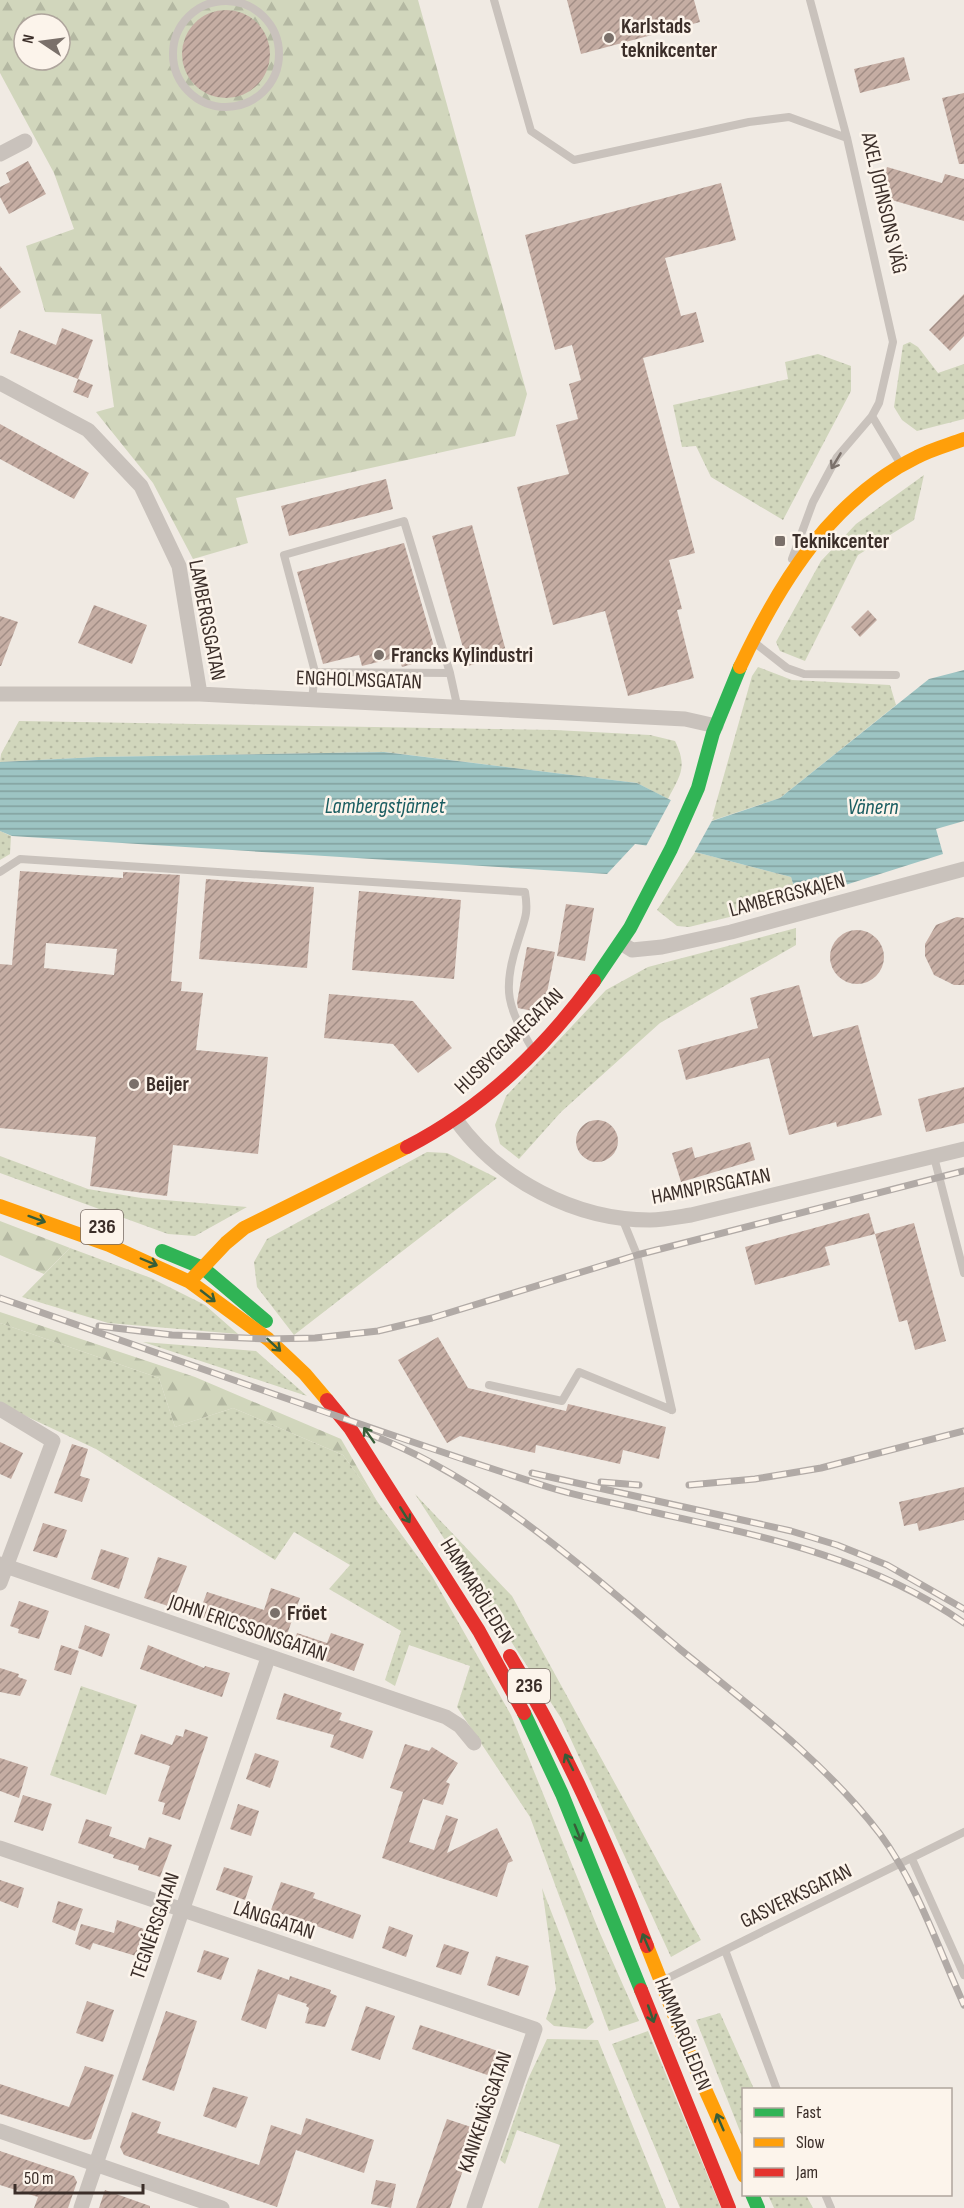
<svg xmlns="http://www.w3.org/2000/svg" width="964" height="2208" font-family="'Sofia Sans Condensed',sans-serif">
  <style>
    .grass { fill: url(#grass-dots) }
    .forest { fill: url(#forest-firs); fill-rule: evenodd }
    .water { fill: url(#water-rules) }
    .pier { fill: #f0eae3 }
    .building { fill: url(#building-hatch); fill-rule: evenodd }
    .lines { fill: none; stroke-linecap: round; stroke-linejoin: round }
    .lane { stroke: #c9c2bc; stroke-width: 8 }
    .street { stroke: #c9c2bc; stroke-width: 15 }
    .fast { stroke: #30b455; stroke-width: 14 }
    .slow { stroke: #ff9f0a; stroke-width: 14 }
    .jam { stroke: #e5322d; stroke-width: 14 }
    .rail-casing { stroke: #b1aaa6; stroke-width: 7 }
    .rail { stroke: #fcf4eb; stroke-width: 4.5; stroke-dasharray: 14; stroke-linecap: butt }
    .oneway { stroke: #7b716b }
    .oneway2 { stroke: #375d38 }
    .poi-dot { fill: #7a706a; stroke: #fcf4eb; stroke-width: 2 }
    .labels { text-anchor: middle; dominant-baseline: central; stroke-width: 5; stroke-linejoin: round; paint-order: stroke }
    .shield { fill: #fcf4eb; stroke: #756963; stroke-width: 1.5 }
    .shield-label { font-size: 20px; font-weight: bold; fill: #3b2e29 }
    .poi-label { font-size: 21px; font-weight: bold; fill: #3b2e29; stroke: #fcf4eb; text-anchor: start }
    .street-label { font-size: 21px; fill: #3b2e29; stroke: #fcf4eb }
    .water-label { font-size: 22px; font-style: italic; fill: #1a5d61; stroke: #fcf4eb }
  </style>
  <defs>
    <pattern id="grass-dots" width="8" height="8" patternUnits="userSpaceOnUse" patternTransform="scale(1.5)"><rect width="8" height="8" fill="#d1d6bc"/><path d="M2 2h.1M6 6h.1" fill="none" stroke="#b4b8a2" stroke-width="1.8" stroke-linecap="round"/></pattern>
    <pattern id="forest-firs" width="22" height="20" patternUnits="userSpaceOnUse" patternTransform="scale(1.5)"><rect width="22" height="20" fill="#d1d6bc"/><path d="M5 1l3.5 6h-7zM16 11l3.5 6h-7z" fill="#b4b8a2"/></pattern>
    <pattern id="water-rules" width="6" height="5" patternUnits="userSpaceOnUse" patternTransform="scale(1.5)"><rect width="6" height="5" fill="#9dc4c3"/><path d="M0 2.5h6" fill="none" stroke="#81a09e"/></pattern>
    <pattern id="building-hatch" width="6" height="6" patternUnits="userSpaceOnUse" patternTransform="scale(1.5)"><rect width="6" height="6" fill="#c5ada3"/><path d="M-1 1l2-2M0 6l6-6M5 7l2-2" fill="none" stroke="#a18d85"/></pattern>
  </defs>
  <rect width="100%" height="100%" fill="#f0eae3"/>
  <path class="grass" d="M910 342 918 347 938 373 964 364V419L917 431 902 420 894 407 903 345Z
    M818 354 851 366V391L783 520 711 477 696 446 682 447 673 405 788 379 785 362Z
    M924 475 914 520 858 555 805 661 780 651 776 642 821 561 856 524Z
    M758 667 792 680 890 685 896 705 780 798 711 821 752 676Z
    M19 721 555 730 650 735 675 741C688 768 680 775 668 799L637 783 385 752 97 757 0 762 1 754Z
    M0 831 11 836 10 854 0 860Z
    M695 852 791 877 798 900 689 927 677 926 657 910Z
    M796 928V945L660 1023 561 1112 519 1159 500 1144 495 1125 506 1096 606 990 648 967Z
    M427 1152 447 1153 497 1178 294 1335 257 1287 254 1262 267 1239Z
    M0 1156 88 1189 141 1198 247 1207 195 1236 168 1234 0 1173Z
    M70 1248 151 1278 205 1305 238 1334 108 1323 22 1297Z
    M0 1323 159 1378 175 1427 233 1408 343 1455 432 1576 511 1715 599 1931 639 2021 609 2031 530 1817 457 1707 470 1666 409 1645 395 1686 385 1680 401 1631 329 1589 350 1565 294 1532 275 1560 96 1449 0 1404Z
    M143 1342 256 1351 307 1396Z
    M415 1494 512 1596 701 1940 671 1957 561 1718Z
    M81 1686 137 1705 106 1795 50 1775Z
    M542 1888 594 2022 586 2029 554 2026 546 2019 556 1989Z
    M720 2013 754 2089 744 2090 743 2139 696 2020Z
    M648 2031 721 2208H680L612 2044Z
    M547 2039 598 2040 666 2208H538L560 2145 517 2130 505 2164 500 2160 528 2079Z
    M768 2195H806L813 2208H774Z"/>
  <path class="forest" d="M0 0H418L527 394 515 436 236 498 248 543 193 559 153 483 96 412 114 407 101 314 45 312 26 246 74 229 54 173 0 73ZM24 24H60V60H24Z
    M0 1221 70 1248 44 1274 0 1255Z
    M0 1312 195 1377 341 1439 378 1503 343 1455 233 1408 175 1427 159 1378 0 1323Z"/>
  <path class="water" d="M964 670V821L936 829 943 854 798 900 791 877 695 852 635 844 607 874 12 836 0 831V762L97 757 384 752 637 783 712 821 780 798 929 679Z"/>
  <path class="pier" d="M672 798 714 817 693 855 645 848Z"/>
  <path class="building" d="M567 0H694L700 22 581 54Z
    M182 54a44 44 0 1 1 88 0a44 44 0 1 1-88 0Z
    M904 57 910 80 860 93 854 69Z
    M964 93V164H959L942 98Z
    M28 161 46 194 9 214 0 197V187L10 182 6 173Z
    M887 167 942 183 945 174 964 179V221L878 196Z
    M721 183 736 240 665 258 681 316 696 312 704 342 643 358 695 553 669 560 682 609 677 610 694 678 628 696 605 611 553 625 517 487 569 474 556 425 578 419 569 384 581 380 572 345 555 350 525 235Z
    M0 266 21 292 0 309Z
    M964 294V336L950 351 929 330Z
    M62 328 93 340 78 379 10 353 19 330 56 345Z
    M78 379 93 385 88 398 73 392Z
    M0 424 89 473 74 499 0 459Z
    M386 479 393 509 289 536 281 506Z
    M472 525 507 655 468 666 432 536Z
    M404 543 437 657 402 667 398 657 362 666 359 655 323 664 297 572Z
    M94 605 147 625 132 664 78 643Z
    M868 610 877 620 860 637 851 627Z
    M0 616 18 622 1 666H0Z
    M20 871 123 878V872L180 875 171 981 182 982 181 991 203 993 196 1050 268 1057 258 1154 173 1145 167 1196 90 1186 96 1137 0 1128V964L12 965ZM46 943 117 949 114 975 44 968Z
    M206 879 314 887 307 968 199 959Z
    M359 891 461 900 454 979 352 970Z
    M566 904 594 908 585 961 557 956Z
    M957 917 964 918V985H954L934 975 925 956V944L936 925Z
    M830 957a27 27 0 1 1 54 0a27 27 0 1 1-54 0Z
    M527 947 555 952 543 1013 518 1008 517 1002Z
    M799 985 813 1037 858 1025 882 1115 837 1127 836 1122 789 1135 769 1058 686 1080 678 1050 758 1028 750 998Z
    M329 994 413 1001 452 1048 418 1073 393 1044 324 1038Z
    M964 1087V1123L926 1132 918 1099Z
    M576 1141a21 21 0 1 1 42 0a21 21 0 1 1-42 0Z
    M750 1142 755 1160 681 1182 672 1153 692 1147 695 1158Z
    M869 1213 875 1234 825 1247 830 1265 755 1285 745 1247Z
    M914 1223 946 1341 915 1350 907 1320 899 1322 875 1234Z
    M438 1337 468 1388 566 1411 568 1404 666 1427 659 1459 623 1450 620 1464 536 1445 535 1453 460 1436 447 1443 398 1360Z
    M0 1442 23 1453 11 1479 0 1474Z
    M72 1444 88 1449 80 1476 90 1479 82 1502 54 1493Z
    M964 1487V1520L919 1531 917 1523 904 1526 899 1502Z
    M43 1523 67 1530 57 1558 33 1551Z
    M101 1549 129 1558 119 1589 91 1579Z
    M158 1557 187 1566 171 1607 144 1598Z
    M271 1588 300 1598 285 1640 233 1623 232 1627 198 1616 207 1592 264 1610Z
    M19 1601 49 1611 39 1639 18 1633 19 1629 10 1626Z
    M85 1625 110 1634 102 1657 78 1648Z
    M297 1633 327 1643 331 1633 364 1644 354 1671 292 1649Z
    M61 1645 79 1651 71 1675 54 1670Z
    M148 1645 204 1668 205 1666 230 1673 222 1697 140 1669Z
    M0 1668 19 1674 18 1677 27 1680 20 1696 0 1692Z
    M284 1693 342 1713 339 1720 373 1731 363 1759 330 1747 334 1735 276 1719Z
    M185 1729 208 1737 180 1820 162 1814 165 1803 158 1801 170 1766 134 1754 141 1734 172 1745 176 1735 183 1737Z
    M405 1744 429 1751 432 1747 458 1763 446 1782 450 1784 443 1805 423 1799 409 1842 434 1850 446 1815 458 1819 447 1853 497 1828 513 1861 508 1863 497 1897 382 1858 403 1792 390 1788Z
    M255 1753 279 1761 270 1788 246 1779Z
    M0 1758 28 1767 19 1798 0 1791Z
    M23 1795 52 1804 43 1831 14 1822Z
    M238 1804 259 1811 251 1836 230 1829Z
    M86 1819 112 1827 109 1836 145 1849 149 1837 172 1845 160 1877 138 1870 139 1866 113 1858 114 1855 78 1843Z
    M224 1867 253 1876 245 1900 216 1890Z
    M0 1880 24 1888 18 1908 0 1901Z
    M281 1882 315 1893 313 1898 361 1915 353 1939 271 1910Z
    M58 1901 83 1909 75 1931 52 1922Z
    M117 1920 144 1929 136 1956 93 1943 90 1950 75 1944 81 1924 114 1933Z
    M389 1926 413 1935 406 1957 382 1948Z
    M444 1944 469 1952 461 1975 436 1967Z
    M204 1950 229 1958 221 1980 197 1972Z
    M496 1956 529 1966 519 1996 487 1985Z
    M258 1969 289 1980 290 1976 331 1990 330 1993 337 1996 325 2027 305 2023 309 2008 306 2006 307 2004 278 1994 266 2029 241 2020Z
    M87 2001 114 2010 103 2042 76 2033Z
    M366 2006 395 2016 380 2060 351 2050Z
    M166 2011 197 2021 174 2091 142 2080Z
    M420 2025 504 2053 496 2078 412 2049Z
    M85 2066 114 2075 91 2139 85 2140 0 2114V2084L69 2107Z
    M213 2087 248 2097 236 2128 203 2116Z
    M132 2112 161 2122 157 2133 259 2165 271 2125 301 2135 306 2118 374 2140 364 2173 296 2150 277 2207 124 2155 120 2147Z
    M447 2119 477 2129 450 2208H416Z
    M0 2151 74 2176 77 2182 68 2208H34L38 2197 0 2185Z
    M376 2180 396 2184 391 2208 371 2204Z
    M105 2190 150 2206V2208H99Z"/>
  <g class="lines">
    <path class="lane" d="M494 0 531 131 574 160 749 122 789 117 847 138
      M173 54a53 53 0 1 1 106 0a53 53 0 1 1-106 0Z
      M872 416 900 463
      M792 559 813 502 837 457 872 416 879 403 893 342 847 138 810 0
      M755 643 787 668 804 674 896 675
      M315 672 284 555 404 521 450 673
      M312 700 315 672 450 673 457 705
      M0 872 20 859 525 892C529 915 524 920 518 941 501 991 508 1007 533 1050
      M934 1157 964 1273
      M622 1218 637 1255 672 1410
      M489 1385 562 1401 579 1372 672 1410
      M912 1859 964 1975
      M725 1950 777 2090
      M664 1980 964 1832
      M825 2194 831 2208"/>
    <path class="street" d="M0 154 25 141
      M0 383 88 430 141 486 179 566 200 694
      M0 694H200L685 719 716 726
      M621 943 632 950 662 947 731 932 964 869
      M456 1120C499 1180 575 1220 650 1220 664 1220 678 1217 691 1215L964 1149
      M0 1409 53 1441 0 1583
      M0 1564 446 1717 460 1726 474 1743
      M0 1848 535 2029 474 2208
      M0 2131 222 2208
      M81 2208 268 1658"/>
    <path class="fast" d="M594 981 630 928 671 849 698 788 713 733 740 667
      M162 1251 203 1268 266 1321
      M524 1713 562 1794 641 1990
      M752 2194 758 2208"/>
    <path class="slow" d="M740 667C779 584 831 499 917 457 932 449 948 445 964 439
      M0 1206 109 1245 190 1282 268 1339 305 1374 327 1400
      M192 1279 226 1243 244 1228 407 1147
      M647 1946 692 2060 744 2176"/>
    <path class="jam" d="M407 1147C484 1107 543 1050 594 981
      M327 1400 350 1428 479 1631 524 1713
      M510 1656C566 1749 609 1846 647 1946
      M641 1990 729 2208"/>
    <g class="rail-casing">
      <path id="rail" d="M0 1298C182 1361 364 1428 548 1487 580 1497 614 1503 648 1511 757 1535 871 1557 964 1623
        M99 1326 172 1335 268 1339 315 1338 378 1331 432 1318 637 1255 964 1171
        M366 1433C482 1475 587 1571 681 1650 750 1706 826 1763 880 1834 917 1884 938 1948 964 2005
        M532 1473 791 1531 837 1545 887 1565 964 1609
        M601 1482 639 1485
        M689 1485 755 1479 821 1468 964 1431"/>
    </g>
    <use href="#rail" class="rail"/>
  </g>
  <defs><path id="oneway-shaft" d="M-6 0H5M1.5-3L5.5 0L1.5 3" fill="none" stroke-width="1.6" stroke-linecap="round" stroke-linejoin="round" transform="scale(1.5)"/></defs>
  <use class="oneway" href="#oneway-shaft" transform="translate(836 461) rotate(121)"/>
  <g class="oneway2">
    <use href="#oneway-shaft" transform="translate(37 1219) rotate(20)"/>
    <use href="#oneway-shaft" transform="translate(149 1262) rotate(23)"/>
    <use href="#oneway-shaft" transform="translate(208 1296) rotate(38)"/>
    <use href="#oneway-shaft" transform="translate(274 1345) rotate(43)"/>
    <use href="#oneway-shaft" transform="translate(369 1435) rotate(-125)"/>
    <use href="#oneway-shaft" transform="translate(405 1515) rotate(58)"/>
    <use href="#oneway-shaft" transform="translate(569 1762) rotate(-117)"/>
    <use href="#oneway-shaft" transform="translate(578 1833) rotate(68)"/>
    <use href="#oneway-shaft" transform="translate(646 1942) rotate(-113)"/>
    <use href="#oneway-shaft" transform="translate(651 2014) rotate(71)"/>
    <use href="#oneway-shaft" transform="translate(720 2122) rotate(-113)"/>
  </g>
  <g class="poi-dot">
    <circle cx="609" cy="38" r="6"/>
    <rect x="774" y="535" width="12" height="12" rx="3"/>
    <circle cx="379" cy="655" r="6"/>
    <circle cx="134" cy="1084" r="6"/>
    <circle cx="275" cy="1613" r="6"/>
  </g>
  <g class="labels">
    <g class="shield">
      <rect x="81" y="1210" width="42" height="34" rx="4.5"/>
      <rect x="508" y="1669" width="42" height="34" rx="4.5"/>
    </g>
    <g class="shield-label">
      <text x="102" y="1227">236</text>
      <text x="529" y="1686">236</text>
    </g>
    <g class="poi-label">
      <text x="621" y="26">Karlstads<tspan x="621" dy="24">teknikcenter</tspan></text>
      <text x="792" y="541">Teknikcenter</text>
      <text x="391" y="655">Francks Kylindustri</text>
      <text x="146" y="1084">Beijer</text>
      <text x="287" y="1613">Fröet</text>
    </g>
    <g class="street-label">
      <text transform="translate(884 203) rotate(77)">AXEL JOHNSONS VÄG</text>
      <text transform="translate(207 620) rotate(79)">LAMBERGSGATAN</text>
      <text transform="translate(359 680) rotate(2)">ENGHOLMSGATAN</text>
      <text transform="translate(787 895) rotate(-15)">LAMBERGSKAJEN</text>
      <text transform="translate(509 1041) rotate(-44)">HUSBYGGAREGATAN</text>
      <text transform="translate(711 1186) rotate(-11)">HAMNPIRSGATAN</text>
      <text transform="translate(477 1591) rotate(58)">HAMMARÖLEDEN</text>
      <text transform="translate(248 1628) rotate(19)">JOHN ERICSSONSGATAN</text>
      <text transform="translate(796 1896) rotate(-26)">GASVERKSGATAN</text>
      <text transform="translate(274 1920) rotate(18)">LÅNGGATAN</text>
      <text transform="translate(155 1926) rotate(-71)">TEGNÉRSGATAN</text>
      <text transform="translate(683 2034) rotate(68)">HAMMARÖLEDEN</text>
      <text transform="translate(485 2112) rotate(-71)">KANIKENÄSGATAN</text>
    </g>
    <g class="water-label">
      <text x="385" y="806">Lambergstjärnet</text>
      <text x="873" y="807">Vänern</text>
    </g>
  </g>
  <rect x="742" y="2088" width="210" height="108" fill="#fcf4eb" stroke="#afa59d" stroke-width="1.5"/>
  <rect x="754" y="2108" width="30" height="9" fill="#30b455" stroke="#afa59d" stroke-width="1.5"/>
  <text x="796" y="2118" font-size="18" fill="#3b2e29">Fast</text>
  <rect x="754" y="2138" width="30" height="9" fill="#ff9f0a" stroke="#afa59d" stroke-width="1.5"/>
  <text x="796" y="2148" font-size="18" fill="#3b2e29">Slow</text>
  <rect x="754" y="2168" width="30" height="9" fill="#e5322d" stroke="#afa59d" stroke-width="1.5"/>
  <text x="796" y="2178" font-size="18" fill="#3b2e29">Jam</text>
  <g transform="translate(42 42) rotate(283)"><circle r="28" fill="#fcf4eb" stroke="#afa59d" stroke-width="1.5"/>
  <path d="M0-4.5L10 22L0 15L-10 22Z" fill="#7a706a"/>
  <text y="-9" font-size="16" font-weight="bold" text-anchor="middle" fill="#3b2e29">N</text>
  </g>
  <path d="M15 2184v9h128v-9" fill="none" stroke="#3b2e29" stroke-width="3"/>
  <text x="24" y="2184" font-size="18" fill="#3b2e29" stroke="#fcf4eb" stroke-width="4.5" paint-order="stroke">50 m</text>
</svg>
